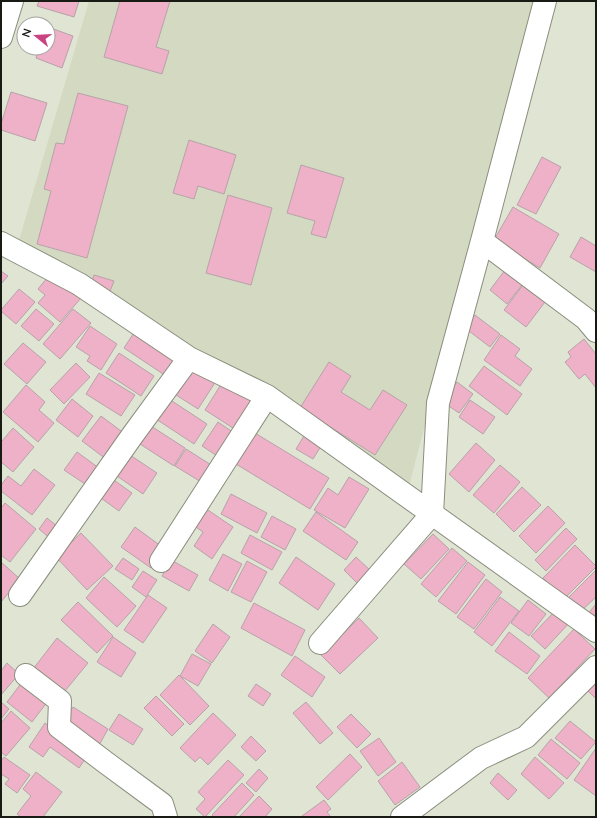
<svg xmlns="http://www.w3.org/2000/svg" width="597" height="818" font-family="Mulish,sans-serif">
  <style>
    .built { fill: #d4dac1 }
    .building { fill: #efb1c7; stroke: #b6a3a9 }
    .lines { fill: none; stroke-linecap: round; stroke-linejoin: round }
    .minor-casing { stroke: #8a8e7e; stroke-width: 24 }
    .tertiary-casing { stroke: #8a8e7e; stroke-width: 24 }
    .minor { stroke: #fff; stroke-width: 22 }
    .tertiary { stroke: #fff; stroke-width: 22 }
  </style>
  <rect width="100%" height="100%" fill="#e0e4d3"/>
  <path class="built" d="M89 1H536L408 490 17 247Z"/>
  <path class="building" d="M39 1H79L74 17 37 6Z
    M120 1H170L156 47 169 51 162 74 104 57Z
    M48 27 73 36 62 68 36 58 39 48H48Z
    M11 92 47 103 35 141 1 130V124Z
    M78 93 128 106 87 258 37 244 51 191 44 189 56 143 64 144Z
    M189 140 236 155 224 194 198 186 194 199 173 193Z
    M542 157 561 167 536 214 517 205Z
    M301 165 344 178 326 238 311 234 315 221 287 213Z
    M228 195 272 208 251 285 206 273Z
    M513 207 559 234 540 268 494 240Z
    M581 237 596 246V272L570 257Z
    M508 266 526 280 507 304 490 290Z
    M1 271 8 276 1 284Z
    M52 272 82 297 60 322 38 303 45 295 38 289Z
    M94 275 114 281 109 294 90 288Z
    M526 281 548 298 526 327 504 310Z
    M19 289 35 302 16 324 1 311V310Z
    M36 309 54 324 39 341 21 326Z
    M73 309 91 323 60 359 43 344Z
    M475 315 500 334 490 347 465 328Z
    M90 326 117 344 101 370 87 361 90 356 76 347Z
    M137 328 183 358 169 378 124 348Z
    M501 335 520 349 515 356 532 369 520 386 484 360Z
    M584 339 596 354V388L585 374 579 379 565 362 571 357 568 352Z
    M23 343 46 362 27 384 4 364Z
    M119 353 154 376 141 396 106 373Z
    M193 362 218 378 198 409 173 393Z
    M329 362 351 376 341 392 370 410 383 390 407 405 375 455 300 408Z
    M76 363 90 377 64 404 50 390Z
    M484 366 522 394 507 415 469 386Z
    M99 373 135 395 121 416 86 394Z
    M225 378 257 399 236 430 205 410Z
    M457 382 473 394 459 413 443 402Z
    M26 385 45 402 39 410 54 423 38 442 3 412Z
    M72 399 93 416 78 437 56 420Z
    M169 399 207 424 194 444 156 419Z
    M470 400 495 417 483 434 459 417Z
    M101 416 125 434 106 459 82 441Z
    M218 422 237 435 222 459 202 446Z
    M151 426 185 448 174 466 140 444Z
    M13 428 34 447 13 472 1 462V440L2 441Z
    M250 430 329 478 310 509 231 461Z
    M304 436 321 446 313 459 296 449Z
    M476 443 495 460 469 492 449 474Z
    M186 449 216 468 206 485 175 466Z
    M77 452 103 471 91 488 64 470Z
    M127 453 157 473 143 494 114 474Z
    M500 465 520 482 494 513 473 495Z
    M34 469 55 485 32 515 1 491V485L8 476 21 486Z
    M349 477 369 489 345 528 314 510 328 488 338 495Z
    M111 478 132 493 119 511 98 496Z
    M522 487 541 505 514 532 496 514Z
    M231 494 267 513 257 533 221 514Z
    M5 503 36 529 10 562 1 555V508Z
    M548 506 565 523 536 553 519 536Z
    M205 508 233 527 212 559 194 546 203 532 193 525Z
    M316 512 358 542 346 560 303 531Z
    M272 516 296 529 285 550 261 537Z
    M47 518 62 530 53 541 39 529Z
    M135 527 165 549 151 568 121 547Z
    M566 528 577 539 546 571 535 560Z
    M81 533 113 566 87 590 56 557Z
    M433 534 449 549 421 579 404 564Z
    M250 535 282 552 272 570 241 553Z
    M575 545 596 566V567L564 599 543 578Z
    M452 548 467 561 436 597 421 584Z
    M223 554 242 564 228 591 209 580Z
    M296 557 335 584 318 610 279 583Z
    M356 557 372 572 360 586 344 570Z
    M123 558 139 569 132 580 115 569Z
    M171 560 198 575 189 591 162 576Z
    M247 561 267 572 251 602 231 592Z
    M1 562 20 579 1 602Z
    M468 562 485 575 456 614 438 601Z
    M596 570V597L579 613 566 600Z
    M143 571 157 580 146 597 132 587Z
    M104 577 136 606 117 627 86 598Z
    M486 579 502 592 474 629 457 617Z
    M148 595 167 608 143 643 124 630Z
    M500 597 519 611 492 646 474 632Z
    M528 600 546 614 529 636 511 623Z
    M78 602 113 636 97 653 61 620Z
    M254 603 305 630 292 656 241 628Z
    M596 604V624L586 616Z
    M558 608 571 621 545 649 531 636Z
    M359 618 378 638 340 674 321 655Z
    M213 624 230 637 212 663 195 651Z
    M574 629 595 649 549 698 528 678Z
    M509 632 540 656 527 674 495 651Z
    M113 637 136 653 121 677 97 662Z
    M57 638 88 663 60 697 30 673Z
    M192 654 211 664 198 686 180 676Z
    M295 656 325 677 312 697 281 675Z
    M7 663 19 674 1 695V671Z
    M179 675 209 706 190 725 160 695Z
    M596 675V699L584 687Z
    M23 681 48 701 32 722 7 702Z
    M256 684 271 694 263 706 248 696Z
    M156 696 184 724 172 736 144 708Z
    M1 702 9 709 1 719Z
    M306 702 333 733 320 744 293 713Z
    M73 707 108 729 98 747 62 725Z
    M11 711 30 728 6 756 1 752V723Z
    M213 713 236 735 208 765 200 757 195 762 180 748Z
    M119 714 143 729 133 745 109 730Z
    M351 714 371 734 357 748 337 727Z
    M570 721 596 742 581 759 555 738Z
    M45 723 88 755 79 768 50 747 43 757 29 747Z
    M251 736 266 751 256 761 241 747Z
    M379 738 396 762 378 776 360 751Z
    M551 739 580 763 567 779 538 755Z
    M596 748V796L574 780Z
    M350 754 362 767 328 800 316 787Z
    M4 757 30 775 17 793 5 784 9 779 1 774V761Z
    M535 757 564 783 549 799 521 774Z
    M228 760 244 775 205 817 196 809 205 799 198 792Z
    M402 762 420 787 395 805 378 781Z
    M259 769 268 778 256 792 246 783Z
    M36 772 62 792 43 817H21L17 814 31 796 23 789Z
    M498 773 517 790 508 800 490 783Z
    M242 783 254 795 234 817H214L212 815Z
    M259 796 272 809 265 817H239Z
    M324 800 331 809 327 812 331 817H303L302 816Z"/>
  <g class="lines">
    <g class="minor-casing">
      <path id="minor" d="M1 37 12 1
        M482 241 586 319 596 331
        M1 243 79 284 189 358 267 396 596 631
        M161 561 267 396
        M20 595 132 436 189 358
        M320 643 432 514 438 403 482 241 545 1
        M26 675 60 701 59 727 105 762 162 804 166 817"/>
    </g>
    <g class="tertiary-casing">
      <path id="tertiary" d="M402 817 481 758 526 737 596 667"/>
    </g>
    <use href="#minor" class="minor"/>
    <use href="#tertiary" class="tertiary"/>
  </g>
  <rect width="597" height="818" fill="none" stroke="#181a14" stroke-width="4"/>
  <g transform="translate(36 36) rotate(288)"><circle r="19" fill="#ffffff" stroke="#a3a3a1"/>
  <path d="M0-3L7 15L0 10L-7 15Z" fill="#c94281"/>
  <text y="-6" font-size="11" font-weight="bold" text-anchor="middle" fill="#181a14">N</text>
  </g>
</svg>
